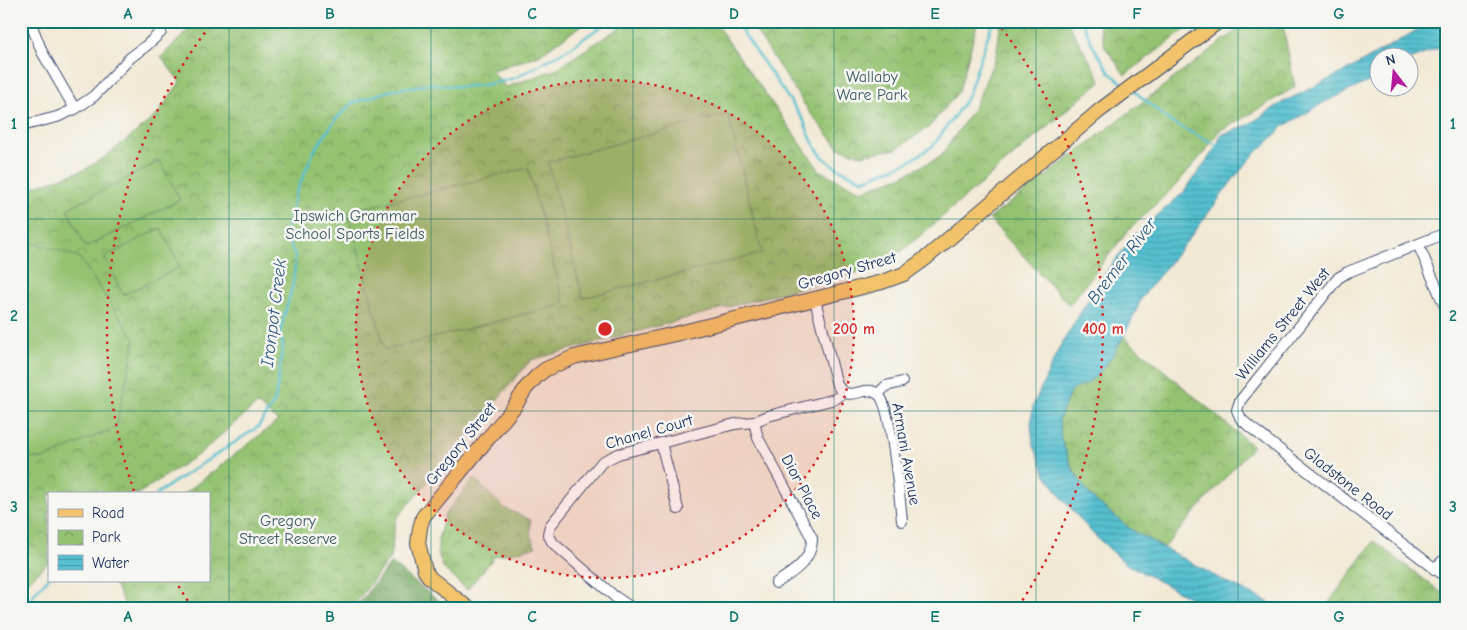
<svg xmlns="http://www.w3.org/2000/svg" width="1467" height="630" font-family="'Comic Neue',sans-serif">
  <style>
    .forest { fill: url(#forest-crowns); stroke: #496c60 }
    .park { fill: url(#park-crowns); stroke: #587868 }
    .garden { fill: #94c271; stroke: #587868 }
    .water { fill: url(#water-rules); stroke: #387897 }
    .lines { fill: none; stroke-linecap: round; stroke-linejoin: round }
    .stream { stroke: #55c0d0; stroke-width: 2.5 }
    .minor-casing { stroke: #3b4b70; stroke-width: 12 }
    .major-casing { stroke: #3b4b70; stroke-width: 16 }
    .minor { stroke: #fff; stroke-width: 10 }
    .major { stroke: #f2c36a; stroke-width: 14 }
    .grid { fill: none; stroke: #0f766e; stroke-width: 1; stroke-opacity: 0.55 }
    .ring { fill: none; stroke: #d62828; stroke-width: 2.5; stroke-dasharray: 2.5 5 }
    .labels { text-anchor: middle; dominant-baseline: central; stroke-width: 5; stroke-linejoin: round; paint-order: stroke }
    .park-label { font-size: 16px; fill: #3f5b64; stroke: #f6f6f2 }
    .street-label { font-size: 16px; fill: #1b2f5e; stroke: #f6f6f2 }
    .water-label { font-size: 18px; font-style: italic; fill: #2c5a80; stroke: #f6f6f2 }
    .centre { fill: #d62828; stroke: #f6f6f2; stroke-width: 2.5 }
    .ring-label { font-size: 15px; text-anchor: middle; font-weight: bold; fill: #d62828; stroke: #f6f6f2; stroke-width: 5; stroke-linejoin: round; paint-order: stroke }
    .neatline { fill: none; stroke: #0f766e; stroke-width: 2 }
    .grid-label { font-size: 16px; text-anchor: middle; font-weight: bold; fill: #0f766e }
  </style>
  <defs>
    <pattern id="forest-crowns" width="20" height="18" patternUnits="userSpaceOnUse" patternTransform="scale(1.25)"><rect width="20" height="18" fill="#77a863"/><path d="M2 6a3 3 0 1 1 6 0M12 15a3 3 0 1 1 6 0" fill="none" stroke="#618955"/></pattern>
    <pattern id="park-crowns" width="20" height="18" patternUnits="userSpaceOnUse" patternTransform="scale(1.25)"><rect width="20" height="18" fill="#94c271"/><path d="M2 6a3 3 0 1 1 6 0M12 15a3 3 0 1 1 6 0" fill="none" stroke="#789e60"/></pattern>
    <pattern id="water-rules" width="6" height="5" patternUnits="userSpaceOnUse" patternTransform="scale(1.25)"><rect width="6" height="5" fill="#55c0d0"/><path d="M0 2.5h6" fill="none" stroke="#469cac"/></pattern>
  </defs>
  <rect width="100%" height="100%" fill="#f6f6f2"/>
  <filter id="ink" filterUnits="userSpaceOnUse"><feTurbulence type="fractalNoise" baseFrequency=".02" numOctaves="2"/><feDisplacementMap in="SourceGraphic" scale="10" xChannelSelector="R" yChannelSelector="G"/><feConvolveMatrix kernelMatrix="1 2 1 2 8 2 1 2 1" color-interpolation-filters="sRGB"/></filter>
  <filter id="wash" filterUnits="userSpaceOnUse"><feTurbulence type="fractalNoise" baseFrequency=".0096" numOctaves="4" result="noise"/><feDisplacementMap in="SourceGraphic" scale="20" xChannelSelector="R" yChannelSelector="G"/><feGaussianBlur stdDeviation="1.12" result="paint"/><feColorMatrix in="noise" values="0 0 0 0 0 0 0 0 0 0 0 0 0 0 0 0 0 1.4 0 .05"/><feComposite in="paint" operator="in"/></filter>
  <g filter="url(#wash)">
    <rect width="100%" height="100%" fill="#f2e9d5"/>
    <path class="forest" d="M391 563 449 609H354Z"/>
    <path class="park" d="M197 21H588L539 55 491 71 506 87 554 70 630 21H714L820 171 861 191 900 177 940 157 974 108 996 56 1001 21H1069L1070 26 1101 81 908 246 881 266 531 360 396 519 390 558 351 609H127L113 581H209V494H184L278 421 257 404 199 454 138 494H49V562L21 588V189H27L84 170 106 156 156 116 180 82 161 57Z
      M749 21H978L959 91 929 127 896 149 861 155 839 148 810 113Z
      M1098 21H1197L1125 75 1105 47Z
      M1249 21H1282L1295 87 1245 117 1219 131 1206 150 1176 185 1128 231 1069 305 989 219Z
      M1123 336 1253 446 1164 548C1117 523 1085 503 1066 452 1062 442 1057 429 1059 418 1061 409 1068 399 1071 390L1089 382 1106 364Z
      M474 478 504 508 531 520C529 531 531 538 536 547L495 556 467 590 443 568 438 553V539L445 514Z
      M1374 541 1446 596V609H1324Z"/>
    <path class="garden" d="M728 114 762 253 583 298 548 162Z
      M160 161 180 200 86 247 67 209Z
      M528 168 564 304 385 350 348 212Z
      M161 228 180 267 123 295 104 257Z
      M21 239 79 257 135 340 116 427 43 459 21 456Z"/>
    <path class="water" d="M1435 21H1446V45L1410 60V58H1380L1379 77 1325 102 1284 126 1252 157 1235 177 1196 230 1142 297C1132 321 1111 367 1089 382 1084 385 1077 388 1071 390L1059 419 1061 439 1073 470 1090 496 1133 531 1226 582 1283 609H1218L1198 602 1125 563 1093 534 1061 497 1044 472 1033 443 1031 424 1033 406 1059 348 1105 273 1137 233 1183 193 1217 146 1221 135 1248 125 1283 102 1348 70 1422 27Z"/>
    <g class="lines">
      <path class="stream" d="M735 21 804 121C816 157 828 166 863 180L908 162 933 146 967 98 993 21
        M1082 21 1093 46 1110 73 1125 85
        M1134 91 1172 123 1219 146
        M156 494 258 427 275 401 283 346 280 332 293 283 295 265V255L285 235 296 193 314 151 336 119 352 103 392 90 431 84 460 87 484 85 515 78 570 48 609 21
        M25 609 36 591 49 578"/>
    </g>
  </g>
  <g filter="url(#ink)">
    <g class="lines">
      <g class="minor-casing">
        <path id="minor" d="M30 21 42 52 75 109
          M21 126 57 117 75 109 94 96 130 58 147 45 161 32 159 21
          M1446 233 1348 272 1338 278 1240 401 1237 410 1241 419 1250 427 1446 577
          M1418 244 1446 309
          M815 300 837 385C850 405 863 383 878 394 891 403 900 501 902 521
          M878 394 886 386 902 382
          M754 422 758 438 812 538C813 560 792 573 776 583
          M661 443 678 509
          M1434 569 1446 558
          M633 609 614 596 553 543 548 534 550 526 602 462 618 454 735 424 754 422 768 416 835 399 844 393"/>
      </g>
      <g class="major-casing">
        <path id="major" d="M469 609 430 578 425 571 418 543 420 528 423 517 514 407 526 388 537 376 546 369 574 357 675 334 882 282 904 274 926 258 1099 111 1219 21"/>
      </g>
      <use href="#minor" class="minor"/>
      <use href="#major" class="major"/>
    </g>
  </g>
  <path class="grid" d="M229 21V609M431 21V609M633 21V609M834 21V609M1036 21V609M1238 21V609M21 219H1446M21 411H1446"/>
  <circle cx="605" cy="329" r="249" fill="#d62828" fill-opacity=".12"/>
  <g class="ring">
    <circle cx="605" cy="329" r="249"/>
    <path d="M192 607A498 498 0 0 1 176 582M134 491A498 498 0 0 1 213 22M997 22A498 498 0 0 1 1018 607"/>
  </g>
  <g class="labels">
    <g class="park-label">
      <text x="872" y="77">Wallaby<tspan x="872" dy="18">Ware Park</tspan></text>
      <text x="355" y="216">Ipswich Grammar<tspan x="355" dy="18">School Sports Fields</tspan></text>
      <text x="288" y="521">Gregory<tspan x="288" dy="18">Street Reserve</tspan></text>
    </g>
    <g class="street-label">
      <text transform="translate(847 271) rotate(-16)">Gregory Street</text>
      <text transform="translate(1283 324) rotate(-51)">Williams Street West</text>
      <text transform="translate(649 432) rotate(-16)">Chanel Court</text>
      <text transform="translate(461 444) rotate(-51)">Gregory Street</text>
      <text transform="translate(906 454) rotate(80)">Armani Avenue</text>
      <text transform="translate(1348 484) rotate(38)">Gladstone Road</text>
      <text transform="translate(802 487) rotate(62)">Dior Place</text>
    </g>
    <g class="water-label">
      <text transform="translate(1122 261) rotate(-53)">Bremer River</text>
      <text transform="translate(274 313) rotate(-83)">Ironpot Creek</text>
    </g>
  </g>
  <circle cx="605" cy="329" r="8" class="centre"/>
  <g class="ring-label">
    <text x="854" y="334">200 m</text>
    <text x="1103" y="334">400 m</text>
  </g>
  <rect width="1467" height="630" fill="none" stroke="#f6f6f2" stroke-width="55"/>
  <rect x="48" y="492" width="162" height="90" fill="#f6f6f2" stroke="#9ea6b7"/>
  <rect x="58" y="509" width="25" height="8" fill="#f2c36a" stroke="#9ea6b7"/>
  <text x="92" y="518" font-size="15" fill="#1b2f5e">Road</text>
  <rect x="58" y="530" width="25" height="15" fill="url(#park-crowns)" stroke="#9ea6b7"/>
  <text x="92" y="542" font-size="15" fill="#1b2f5e">Park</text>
  <rect x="58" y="555" width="25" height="15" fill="url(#water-rules)" stroke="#9ea6b7"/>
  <text x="92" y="568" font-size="15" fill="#1b2f5e">Water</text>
  <g transform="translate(1394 72) rotate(344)"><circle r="24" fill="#f6f6f2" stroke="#9ea6b7"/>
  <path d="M0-4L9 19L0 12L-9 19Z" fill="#b5179e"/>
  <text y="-8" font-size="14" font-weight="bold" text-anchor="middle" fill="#1b2f5e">N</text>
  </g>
  <rect x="28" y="28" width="1412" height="574" class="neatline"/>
  <g class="grid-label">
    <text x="128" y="19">A</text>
    <text x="330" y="19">B</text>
    <text x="532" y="19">C</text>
    <text x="734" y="19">D</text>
    <text x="935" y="19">E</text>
    <text x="1137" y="19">F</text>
    <text x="1339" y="19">G</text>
    <text x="14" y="129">1</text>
    <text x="1453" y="129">1</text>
    <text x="14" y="321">2</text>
    <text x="1453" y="321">2</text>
    <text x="14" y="512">3</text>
    <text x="1453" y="512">3</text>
    <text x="128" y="622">A</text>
    <text x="330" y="622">B</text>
    <text x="532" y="622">C</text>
    <text x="734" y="622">D</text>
    <text x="935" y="622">E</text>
    <text x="1137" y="622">F</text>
    <text x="1339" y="622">G</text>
  </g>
</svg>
